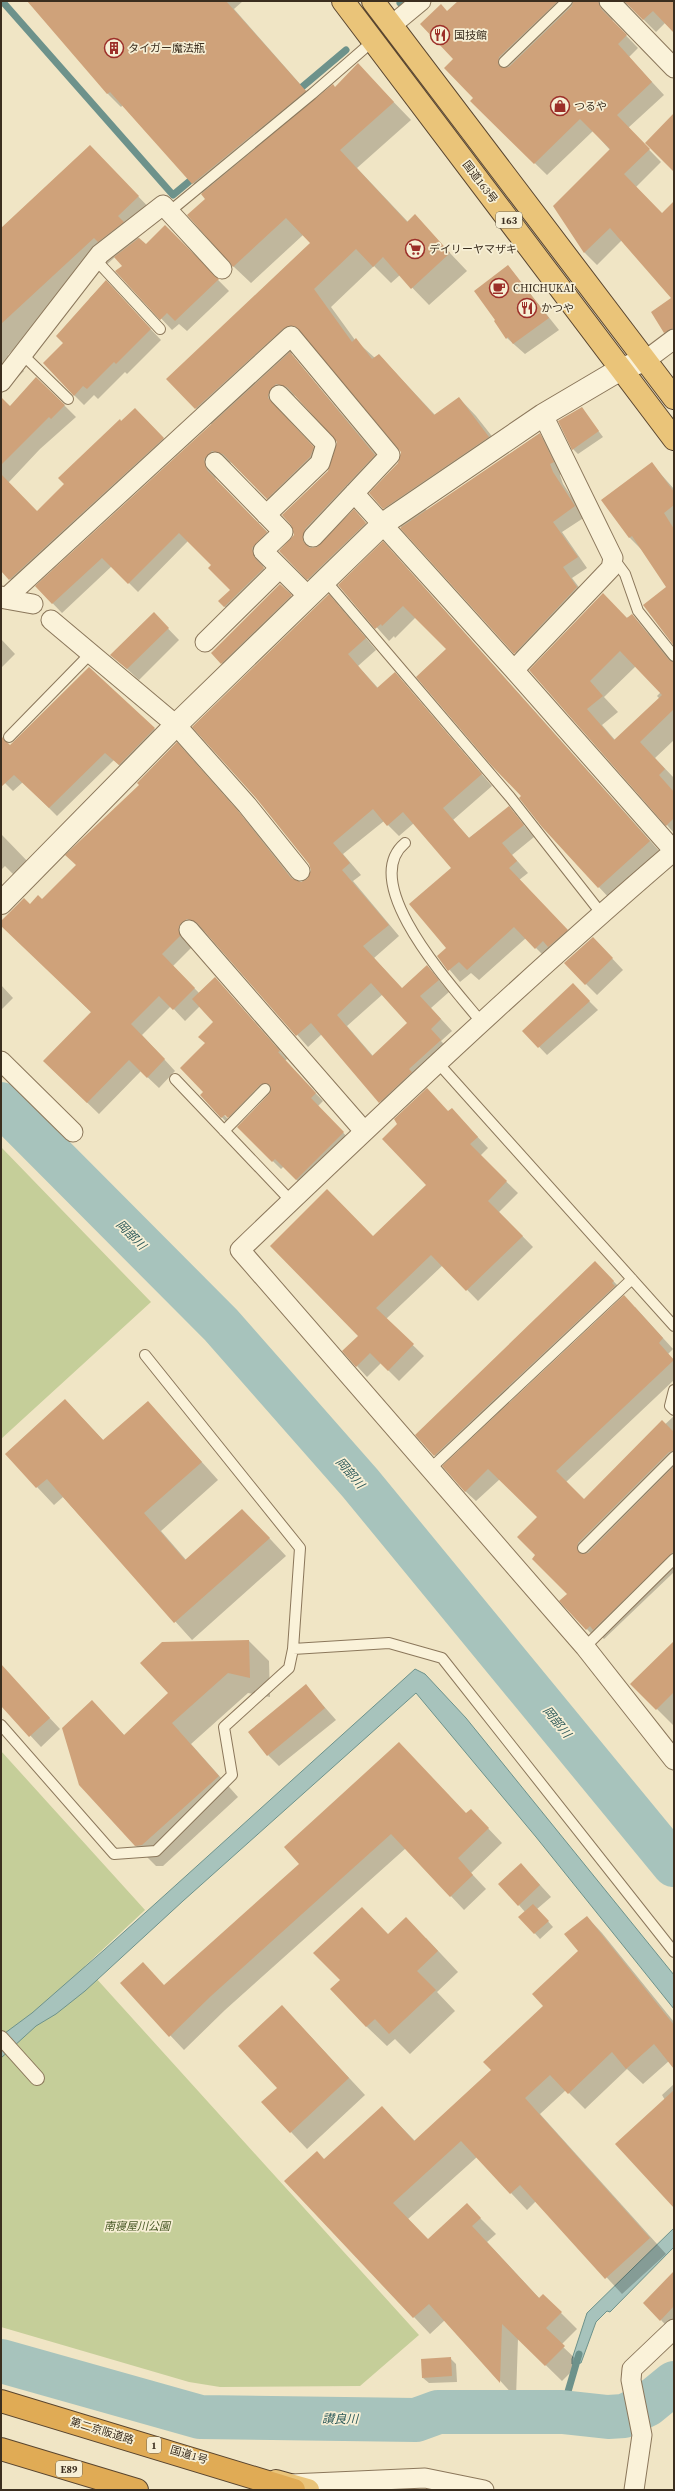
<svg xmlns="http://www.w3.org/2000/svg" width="675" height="2491" font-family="'Source Serif 4','Noto Sans JP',serif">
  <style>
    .green { fill: #c5ce99 }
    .water { fill: #a7c3bc; stroke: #6d928b }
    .shadow { fill: #0003; fill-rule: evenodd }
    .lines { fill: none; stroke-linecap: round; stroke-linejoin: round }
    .stream { stroke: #6d928b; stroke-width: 7 }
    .river { stroke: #a7c3bc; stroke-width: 44 }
    .building { fill: #cfa27a; fill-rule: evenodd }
    .service-casing { stroke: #8b775b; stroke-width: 12 }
    .pedestrian-casing { stroke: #8b775b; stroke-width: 16 }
    .minor-casing { stroke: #8b775b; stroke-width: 21 }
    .tertiary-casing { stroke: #8b775b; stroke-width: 24 }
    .trunk-casing { stroke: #59452f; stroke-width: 24 }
    .motorway-casing { stroke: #59452f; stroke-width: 24 }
    .service { stroke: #faf2d9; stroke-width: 10 }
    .pedestrian { stroke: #faf2d9; stroke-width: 14 }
    .minor { stroke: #faf2d9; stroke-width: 19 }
    .tertiary { stroke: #faf2d9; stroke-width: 22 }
    .trunk { stroke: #eac479; stroke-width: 22 }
    .motorway { stroke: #e0ab55; stroke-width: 22 }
    .labels { text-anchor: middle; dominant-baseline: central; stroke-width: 3.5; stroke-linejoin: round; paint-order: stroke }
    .shield { fill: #f7efd5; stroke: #736856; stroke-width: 1 }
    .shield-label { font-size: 10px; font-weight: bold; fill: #3b2e1f }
    .poi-label { font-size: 11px; fill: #3b2e1f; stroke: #f7efd5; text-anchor: start }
    .street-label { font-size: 11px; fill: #3b2e1f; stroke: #f7efd5 }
    .park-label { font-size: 11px; font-style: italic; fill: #485825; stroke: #f7efd5 }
    .water-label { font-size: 12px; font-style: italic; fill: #2e5b5b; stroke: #f7efd5 }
  </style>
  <rect width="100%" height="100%" fill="#f0e5c5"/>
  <path class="green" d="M1 1147 151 1302 1 1439Z
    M1 1751 145 1910 85 1966 419 2335 360 2386 220 2387 189 2382 1 2327Z"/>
  <path class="water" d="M415 1669 425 1674 466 1718 674 1975V2009L536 1837 416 1693 183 1901 85 1991 56 2014 36 2026 1 2058V2036L32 2013 104 1950Z
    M674 2228V2247L610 2312 607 2311 596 2322 581 2363 572 2364V2359L587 2313Z"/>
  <path class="shadow" d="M28 1H243L234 9 315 101 335 88 358 65 411 120 357 168 408 222 415 216 467 271 429 305 400 275 391 283 374 266 331 307 355 340 375 358 379 355 435 415 459 398 476 416 506 454 426 509 427 511 539 434 550 445 563 472 560 475 563 484 585 517 562 532 587 568 572 578 587 598 525 663 384 508 402 452 311 343 301 345 291 354 384 464 311 544 312 548 316 549 363 520 374 533 317 588 280 551 295 535 329 471 338 442 296 396 285 393 277 401V408L322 457 276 508 232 463 221 460 213 469 216 480 276 541 261 558 264 569 273 578 234 616 219 601 231 590 212 565 188 541 138 592 112 566 62 613 36 586 212 425 168 379 311 243 303 235 251 283 233 266 203 194 123 105 121 107 108 94Z
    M460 1H571L577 8 592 1H674V32L665 23 656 32 629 5 619 2 610 11 613 22 638 48 629 57 664 95 628 128 661 162 636 187 662 214 674 202V258L622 240 597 265 585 253 554 206 610 150 593 131 547 175 471 101 474 98 454 59 448 12Z
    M109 166 158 217 137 236 146 246 165 226 229 291 187 331 179 324 172 330 117 271 123 266 115 257 8 355 24 371 1 393V229Z
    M508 266 559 330 525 354 507 338 495 321Z
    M106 282 161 340 127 374 125 372 98 399 94 395 84 405 74 395 64 343 90 298Z
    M64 405 76 417 40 449 8 483 37 512 66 484 121 422 147 421 175 451 22 591 1 570V413L10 407Z
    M581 408 603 437 578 454 573 449Z
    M652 464 674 489V644L668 587 642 550 630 538 603 500Z
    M395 555 662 854 611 900 542 826 523 796 447 649 416 617 395 638 394 636 389 641 339 585Z
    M280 585 302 607 233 674 212 653Z
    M340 607 376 650 358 666 378 688 395 673 492 786 453 820 469 838 509 808 534 837 512 855 528 873 519 880 578 942 547 959 526 938 479 980 471 973 460 982 438 956 448 948 452 868 414 823 399 836 384 821 343 854 361 875 353 881 399 936 374 958 402 989 427 966 449 992 431 1008 452 1031 441 1041 451 1052 391 1113 322 1034 308 1047 208 933 199 930 190 938 191 948 173 966 199 993 215 978 287 1059 285 1061 323 1101 318 1106 351 1141 304 1188 284 1166 281 1169 238 1127 271 1092 237 1125 225 1113 224 1115 232 1123 230 1126 201 1095 204 1092 206 1043 214 1022 200 1006 185 1021 171 1006 142 1035 175 1071 159 1088 141 1071 99 1114 44 1061 92 1013 1 923 42 900 188 755 250 825 294 880 301 883 308 880 312 870ZM383 994 409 1024 373 1056 347 1026Z
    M154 614 179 640 139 680 112 655Z
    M632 615 674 663V740L655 758 674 778V833L530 670ZM636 666 661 692 657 696 660 699 615 740 602 725 618 712 604 697Z
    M1 639 15 654 1 668Z
    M89 668 163 737 127 773 114 760 57 816 23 782 13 791 1 779V751L10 746Z
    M1 834 32 866 19 880 5 866 1 870Z
    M593 938 623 970 597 995 565 963Z
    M1 985 13 998 1 1010Z
    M573 985 598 1010 547 1055 524 1031Z
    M449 1112 462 1120 488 1148 480 1156 518 1193 499 1212 533 1247 478 1301 443 1265 386 1319 424 1356 399 1381 381 1363 367 1377 357 1366 373 1238 427 1185Z
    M595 1262 619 1287 440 1461 417 1435Z
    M635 1307 673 1349 668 1354 674 1360V1380L566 1482 584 1500 674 1416V1572L604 1639 601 1636 597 1640 561 1601 568 1594 537 1555 538 1517 500 1479 476 1501 465 1491Z
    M65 1400 104 1441 148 1402 218 1480 161 1531 187 1561 259 1527 286 1556 192 1640 63 1497 54 1505 6 1454Z
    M249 1641 269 1661 270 1697 248 1693 191 1744 238 1797 163 1866H156L135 1845 112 1722 125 1736Z
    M674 1642V1726L642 1694Z
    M1 1666 60 1729 41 1747 1 1704Z
    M306 1686 336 1720 279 1766 268 1755Z
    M466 1814 484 1824 502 1843 471 1873 486 1889 464 1910 406 1848 225 2010 184 2050 121 1983 164 1986 301 1864 285 1847Z
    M532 1876 551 1897 537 1909 553 1927 540 1939 520 1917 525 1912 519 1905Z
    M587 1917 602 1933 674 2022V2067L669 2061 643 2084 627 2069 585 2109 566 2090 540 2114 666 2254 622 2294 536 2201 527 2210 477 2157 408 2219 428 2241 467 2205 496 2234 487 2242 540 2299 543 2295 577 2329 561 2345 580 2363 562 2381 518 2338 516 2398 445 2320 430 2334 286 2181 324 2160 382 2107 415 2141 492 2070 544 2006 579 1951Z
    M388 1935 426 1938 458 1972 437 1992 455 2011 410 2054 395 2039 387 2046 366 2026 341 1980Z
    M298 2023 365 2095 307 2149 263 2102 278 2088Z
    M674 2084V2206L665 2100 662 2095Z
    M674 2273V2332L673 2333 661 2320Z
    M450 2358 456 2364 457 2382 429 2383 423 2378Z"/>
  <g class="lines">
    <path class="stream" d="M2 1 173 195 197 175
      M400 3 402 1
      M295 93 346 50
      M562 2412 579 2354"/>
    <path class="river" d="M1 1104 221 1325 360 1483 674 1865
      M1 2361 200 2417 416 2420 438 2412H562L608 2417 624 2416 647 2405 674 2383"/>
  </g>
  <path class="building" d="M27 1H226L306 91 192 184 110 92 107 94Z
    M458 1H558L499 57 498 64 503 68 509 67 572 6 573 1H598L601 9 627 35 618 44 652 82 617 115 650 149 624 174 662 213 674 201V328L664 333 651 312 671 298 610 228 584 253 553 206 610 149 580 119 534 164 470 101 473 98 444 68 453 59 420 24 441 4 447 11Z
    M624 1H674V33L653 11 643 20Z
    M358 63 394 102 340 150 407 222 415 214 450 253 411 289 383 257 373 267 356 249 314 289 352 342 356 338 372 359 379 354 434 415 459 397 489 437 383 509 369 493 398 463 401 452 295 326 284 328 195 409 166 379 310 243 286 218 233 267 187 215 205 199 201 194 333 84 335 87Z
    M674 113V172L645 143Z
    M90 145 139 196 118 216 124 222 98 242 94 238 1 324V228Z
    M165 225 219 279 175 321 167 313 160 320 115 271 122 266 114 257 139 238 146 244Z
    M508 265 549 318 513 344 508 337 506 339 494 321 495 320 474 291Z
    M106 280 151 329 116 364 114 362 87 389 83 386 74 396 43 363 63 343 56 336Z
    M290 352 375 455 305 529 303 541 310 548 317 547 354 509 366 523 307 580 279 551 294 535 291 525 282 515 328 471 337 442 287 387 276 384 269 392 268 398 314 447 310 457 267 499 223 454 212 451 204 459 207 470 267 532 252 548 255 558 264 568 224 607 218 601 230 590 208 568 211 565 179 533 128 584 102 558 52 604 35 586Z
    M36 377 65 405 51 419 49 417 1 465V397L10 406Z
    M582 407 599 431 572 450 558 421Z
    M135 408 164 438 9 580 1 571V474L37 511 64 484 58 478 120 419 121 421Z
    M540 433 554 462 550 464 553 472 575 506 553 522 578 557 563 567 577 587 514 654 400 528Z
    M652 462 674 492V505L664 513 674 529V646L643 605 666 587 632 536 629 538 601 500Z
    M383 541 650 841 598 888 542 827 519 798 521 796 491 765 416 677 446 649 403 606 382 626 381 624 375 629 338 585Z
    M280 584 292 595 221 664 211 653Z
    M603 593 627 618 632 614 669 660 674 662V709L640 742 665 769 659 775 674 792V818L666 826 529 670ZM620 651 662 695 614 740 587 709 603 696 590 681Z
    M329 594 366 638 348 654 377 688 395 672 482 774 443 808 469 838 509 806 524 825 502 843 517 861 509 868 568 930 548 947 543 941 535 949 514 927 467 970 459 962 448 971 437 956 446 948 409 904 451 868 403 812 387 826 373 809 333 843 350 863 342 870 389 925 363 946 402 988 427 965 439 980 420 996 441 1019 431 1029 441 1040 409 1069 412 1072 379 1103 311 1023 296 1036 197 923 187 919 179 926 180 936 162 954 195 988 173 1010 159 996 131 1024 165 1059 147 1078 129 1060 87 1103 43 1061 91 1012 1 926V921L24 898 30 904 38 895 42 899 76 865 65 855 139 785 137 783 177 742 239 812 291 878 301 882 307 879 311 870 309 864 256 798 192 727ZM371 983 407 1023 372 1056 337 1015Z
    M154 612 169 628 127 669 110 655Z
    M89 667 155 728 119 765 105 753 49 808 14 775 1 787V736L10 745Z
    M593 937 613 958 585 985 564 963Z
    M215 977 280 1051 278 1052 316 1093 311 1098 344 1132 296 1180 275 1159 272 1162 237 1127 270 1093 271 1088 269 1084H261L228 1118 225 1115 221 1118 200 1095 203 1092 180 1068 205 1043 198 1037 213 1022 192 999Z
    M573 983 590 1001 538 1048 522 1031Z
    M427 1088 448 1111 452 1108 478 1137 470 1144 507 1181 488 1201 523 1236 466 1291 431 1255 376 1308 414 1344 388 1371 370 1353 356 1367 342 1351 358 1336 270 1246 327 1189 373 1236 426 1185 382 1139 397 1124 394 1119Z
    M595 1261 614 1281 612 1283 615 1286 434 1456 415 1435Z
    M624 1295 663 1338 659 1343 674 1360 556 1471 584 1499 662 1420 674 1432V1451L669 1452 578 1543 577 1549 581 1554 588 1553 674 1466V1551L593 1630 590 1626 586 1630 559 1601 567 1594 532 1559 535 1555 517 1537 537 1517 488 1469 465 1492 442 1466Z
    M65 1399 103 1440 148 1401 202 1462 144 1513 185 1560 242 1509 270 1538 174 1623 47 1479 36 1488 5 1454Z
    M249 1640 250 1678 228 1673 172 1723 219 1776 142 1845 135 1846 79 1785 62 1728 92 1700 124 1735 168 1693 140 1663 162 1642Z
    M674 1641V1692L656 1710 630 1684Z
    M1 1664 50 1718 29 1737 1 1706Z
    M306 1684 325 1708 267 1756 248 1732Z
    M399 1742 466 1813 471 1809 489 1828 458 1858 473 1875 450 1897 391 1834 211 1996 169 2037 120 1983 143 1962 164 1985 299 1864 284 1847Z
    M521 1863 540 1885 518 1906 498 1884Z
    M533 1904 549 1921 534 1934 518 1917Z
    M362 1907 388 1934 406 1917 438 1951 417 1971 436 1990 389 2034 375 2019 366 2027 330 1989 340 1980 313 1953Z
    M587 1916 674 2025V2069L654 2044 626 2069 612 2052 568 2094 550 2075 525 2098 650 2238 605 2279 520 2185 510 2194 461 2141 393 2203 428 2239 467 2203 481 2218 472 2226 539 2298 543 2294 562 2312 546 2328 565 2346 545 2366 502 2324 500 2383 429 2304 413 2318 284 2181 317 2151 324 2159 382 2106 414 2141 491 2070 483 2062 543 2006 532 1994 578 1951 564 1934Z
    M282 2005 349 2078 290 2133 261 2102 277 2088 238 2046Z
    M674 2090V2208L615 2144Z
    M674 2271V2306L660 2321 643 2303Z
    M451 2357 452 2376 422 2378 421 2359Z"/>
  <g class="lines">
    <g class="service-casing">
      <path id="service" d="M504 62 567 1
        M169 212 312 94 373 41
        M96 260 160 329
        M23 355 68 399
        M614 559 625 574 638 611 674 656
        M325 580 510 797 601 913
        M9 737 91 653
        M405 843C356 884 455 989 482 1023
        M438 1063 674 1326
        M175 1079 291 1201
        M224 1131 265 1089
        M674 1390 670 1406 674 1410
        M430 1469 632 1279
        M583 1548 674 1457
        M585 1647 674 1559
        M293 1649 389 1643 442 1658 674 1952
        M1 1725 114 1854 156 1851 232 1775 224 1727 289 1668 293 1649 300 1548 145 1355"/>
    </g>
    <g class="pedestrian-casing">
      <path id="pedestrian" d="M1 2038 37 2078"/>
    </g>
    <g class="minor-casing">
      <path id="minor" d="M609 1 674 68
        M392 25 421 1
        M646 360 674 339
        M1 382 100 254 163 205 222 269
        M543 415 613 558 611 568 514 670 674 851
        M354 493 514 670
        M266 515 320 463 326 444 279 395
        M280 568 308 596
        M1 596 5 599 33 604
        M5 599 291 336 390 455 313 537
        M51 620 176 725 247 805 300 871
        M205 642 280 568 263 551 283 532 215 462
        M674 851C525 979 382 1114 240 1250L585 1647 674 1760
        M189 930 364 1131
        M1 1061 73 1132
        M290 2484 425 2478 484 2490
        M634 2490 642 2435 631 2380 632 2369 674 2329"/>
    </g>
    <g class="tertiary-casing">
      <path id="tertiary" d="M1 903 176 725 383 524 543 415 621 369 646 360"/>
    </g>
    <g class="trunk-casing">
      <path id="trunk" d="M343 1 674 439
        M373 1 674 398
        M276 2481 308 2490"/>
    </g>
    <g class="motorway-casing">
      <path id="motorway" d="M1 2401 294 2490
        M1 2449 137 2490"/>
    </g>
    <use href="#service" class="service"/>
    <use href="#pedestrian" class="pedestrian"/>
    <use href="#minor" class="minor"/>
    <use href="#tertiary" class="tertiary"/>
    <use href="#trunk" class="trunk"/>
    <use href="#motorway" class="motorway"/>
  </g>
  <defs>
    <g id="restaurant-ring" transform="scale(1)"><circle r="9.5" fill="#f7efd5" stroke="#9c2f29" stroke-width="1.5"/><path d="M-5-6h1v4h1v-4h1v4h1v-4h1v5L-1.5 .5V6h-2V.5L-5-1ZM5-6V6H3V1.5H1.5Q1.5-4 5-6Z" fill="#9c2f29"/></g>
    <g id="building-ring" transform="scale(1)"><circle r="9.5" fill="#f7efd5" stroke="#9c2f29" stroke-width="1.5"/><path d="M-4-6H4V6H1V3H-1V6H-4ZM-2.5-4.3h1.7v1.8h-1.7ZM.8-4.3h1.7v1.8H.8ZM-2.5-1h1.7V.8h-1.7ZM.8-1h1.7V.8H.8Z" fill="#9c2f29"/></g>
    <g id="shop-ring" transform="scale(1)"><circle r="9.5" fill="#f7efd5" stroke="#9c2f29" stroke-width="1.5"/><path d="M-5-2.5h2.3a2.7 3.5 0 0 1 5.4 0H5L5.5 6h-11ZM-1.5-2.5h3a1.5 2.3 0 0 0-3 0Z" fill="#9c2f29"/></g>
    <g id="supermarket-ring" transform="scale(1)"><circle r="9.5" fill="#f7efd5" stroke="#9c2f29" stroke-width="1.5"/><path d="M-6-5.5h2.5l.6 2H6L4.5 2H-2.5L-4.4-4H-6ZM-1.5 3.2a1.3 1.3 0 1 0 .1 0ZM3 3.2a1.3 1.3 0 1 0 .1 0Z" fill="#9c2f29"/></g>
    <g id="cafe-ring" transform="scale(1)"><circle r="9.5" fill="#f7efd5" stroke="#9c2f29" stroke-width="1.5"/><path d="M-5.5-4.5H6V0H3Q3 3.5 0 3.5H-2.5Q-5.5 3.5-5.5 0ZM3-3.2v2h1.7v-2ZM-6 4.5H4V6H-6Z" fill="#9c2f29"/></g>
  </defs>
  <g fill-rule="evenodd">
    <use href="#restaurant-ring" x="440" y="35"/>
    <use href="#building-ring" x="114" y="48"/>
    <use href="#shop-ring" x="560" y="106"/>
    <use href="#supermarket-ring" x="415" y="249"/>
    <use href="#cafe-ring" x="499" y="288"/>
    <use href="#restaurant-ring" x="527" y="308"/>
  </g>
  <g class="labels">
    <g class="shield">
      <rect x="496" y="212" width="26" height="16" rx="3"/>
      <rect x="147" y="2437" width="14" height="16" rx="3"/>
      <rect x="56" y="2461" width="26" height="16" rx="3"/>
    </g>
    <g class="shield-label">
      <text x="509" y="220">163</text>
      <text x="154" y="2445">1</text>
      <text x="69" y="2469">E89</text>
    </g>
    <g class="poi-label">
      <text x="454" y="35">国技館</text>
      <text x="128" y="48">タイガー魔法瓶</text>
      <text x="574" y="106">つるや</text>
      <text x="429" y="249">デイリーヤマザキ</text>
      <text x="513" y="288">CHICHUKAI</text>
      <text x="541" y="308">かつや</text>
    </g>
    <g class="street-label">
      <text transform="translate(480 182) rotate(53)">国道163号</text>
      <text transform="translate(102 2431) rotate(17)">第二京阪道路</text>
      <text transform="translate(189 2455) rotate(16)">国道1号</text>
    </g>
    <g class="park-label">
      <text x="137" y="2226">南寝屋川公園</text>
    </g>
    <g class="water-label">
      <text transform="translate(131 1235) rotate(45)">岡部川</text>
      <text transform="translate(350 1473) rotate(49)">岡部川</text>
      <text transform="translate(557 1722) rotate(51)">岡部川</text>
      <text transform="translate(340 2419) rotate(1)">讃良川</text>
    </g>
  </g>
  <rect width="675" height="2491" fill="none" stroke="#3b2e1f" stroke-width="4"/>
</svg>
